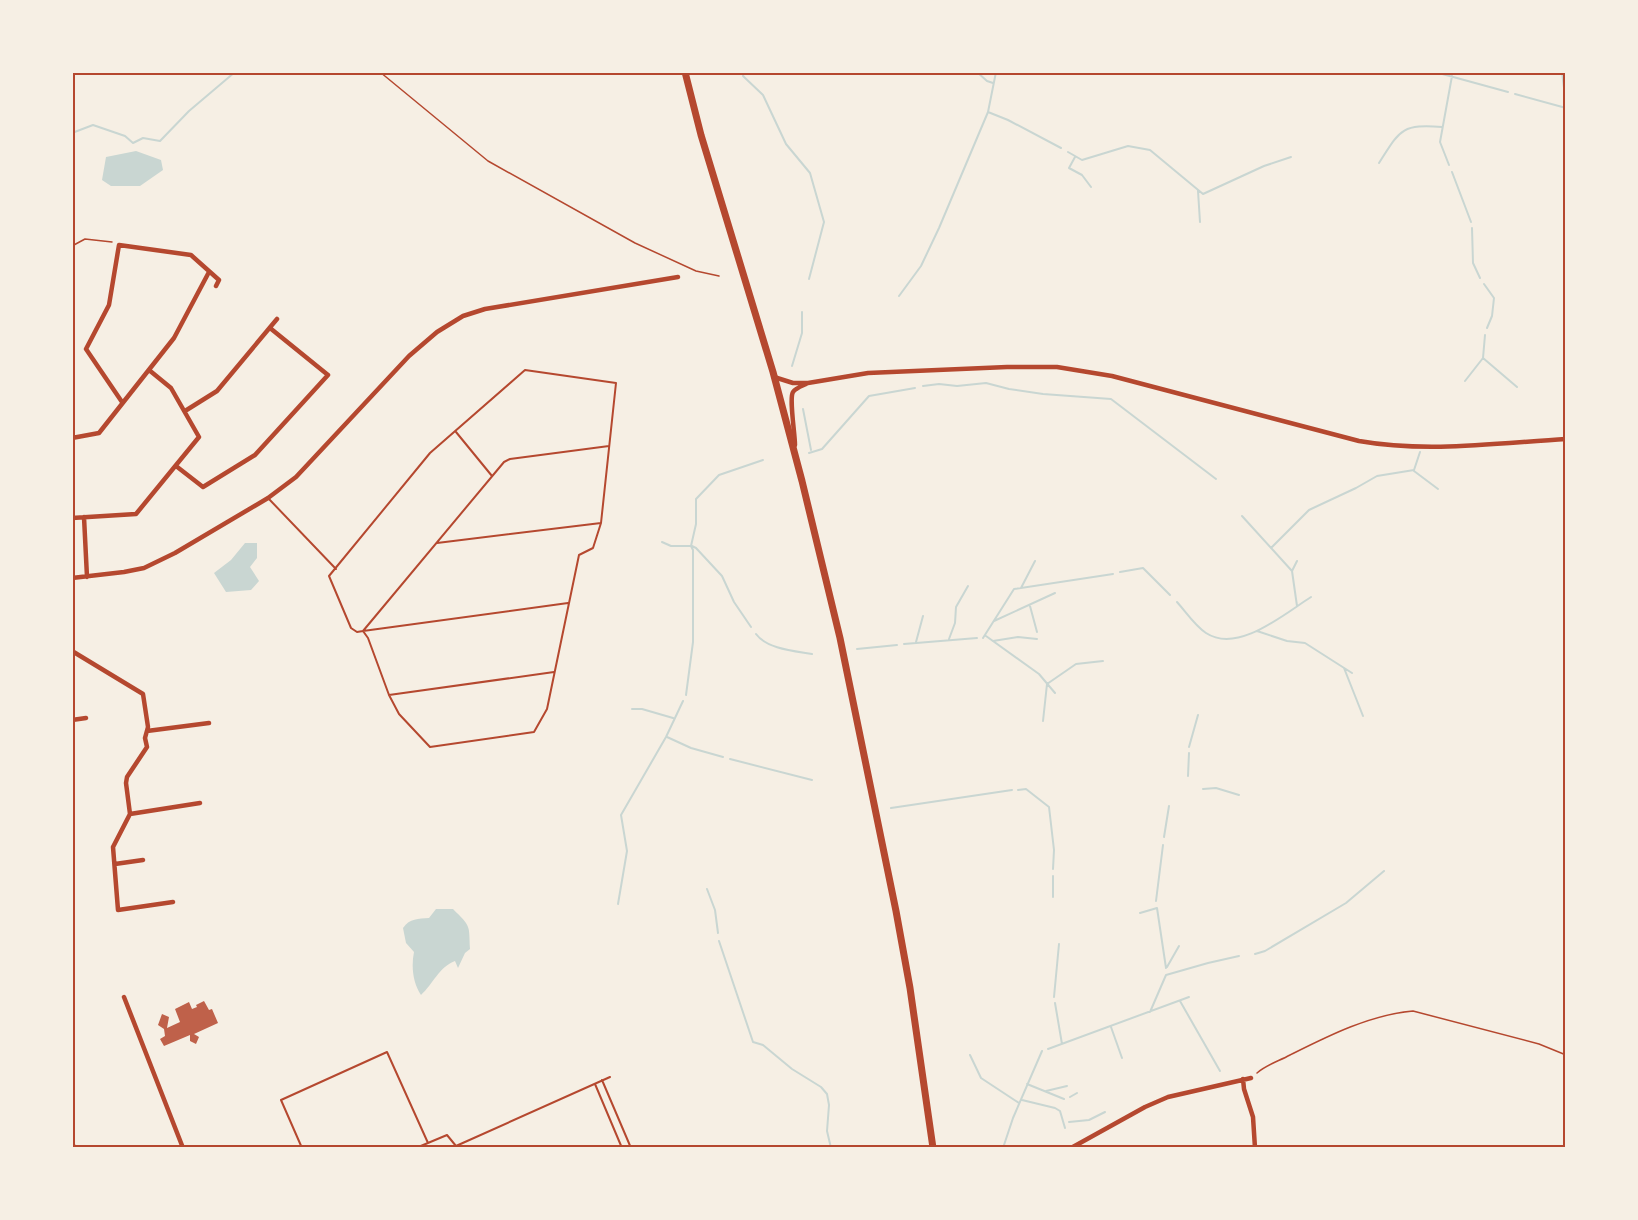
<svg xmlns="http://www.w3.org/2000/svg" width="1638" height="1220" font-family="'Titillium Web',sans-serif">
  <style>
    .water { fill: #c9d6d2 }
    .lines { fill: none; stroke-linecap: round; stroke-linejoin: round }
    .stream { stroke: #c9d6d2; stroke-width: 2 }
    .building { fill: #bf614a }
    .path { stroke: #b5482f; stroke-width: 1.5 }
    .service { stroke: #b5482f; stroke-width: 2 }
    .minor { stroke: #b5482f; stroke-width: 4.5 }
    .secondary { stroke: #b5482f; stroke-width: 7 }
    .neatline { fill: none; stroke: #b5482f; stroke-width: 2 }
  </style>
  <rect width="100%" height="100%" fill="#f6efe4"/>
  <path class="water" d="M136 151 161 160 163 170 140 186H111L102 180 106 157Z
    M245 543H257V558L250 567 259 581 251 590 226 592 214 573 231 560Z
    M436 909H453C471 927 469 924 470 949L465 953 458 968 455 961C439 967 433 984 421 995 413 983 411 967 414 952L406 943 403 928C410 918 418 919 429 918Z"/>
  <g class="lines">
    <path class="stream" d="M744 72 743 76 763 95 786 144 810 173 824 222 809 279
      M977 72 987 81 993 83
      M1435 72 1508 92
      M1562 72 1566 104
      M1515 94 1566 108
      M988 112 1008 120 1061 148
      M72 133 93 125 125 136 133 143 143 138 160 141 189 111 235 72
      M1068 152 1082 160 1128 146 1150 150 1203 194 1264 166 1291 157
      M1075 157 1069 168 1082 175 1091 187
      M1379 163C1400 130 1401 124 1442 127
      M1449 165 1440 142 1452 76
      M1452 172 1471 222
      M1198 191 1200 222
      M1472 228 1473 263 1480 278
      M1484 284 1494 298 1492 316 1487 328
      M899 296 921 266 939 228 988 112 996 72
      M1483 358 1517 387
      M792 366 802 333V312
      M1465 381 1483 358 1485 335
      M923 386 939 384 957 386 986 383 1009 389 1043 394 1111 399 1216 479
      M803 409 811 450
      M809 453 822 449 869 396 915 388
      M1414 471 1438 489
      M1242 516 1292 571 1297 606
      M662 542 671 546H691L696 524V499L719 475 763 460
      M692 546 696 548 722 576 734 602 751 627
      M1271 548 1309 510 1356 488 1377 476 1414 470 1420 452
      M1292 571 1297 561
      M1120 572 1143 568 1170 595
      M1021 588 1035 561
      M1177 602C1186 612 1195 626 1206 633 1238 654 1284 614 1311 597
      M1030 606 1037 632
      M994 621 1055 593
      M1257 631 1287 641 1305 643 1352 673
      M756 634C767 649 795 651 812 654
      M986 636 1039 674 1055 693
      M983 638 1014 589 1113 574
      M949 639 955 623 956 607 968 586
      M993 641 1018 637 1037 639
      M916 642 923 616
      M904 644 977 638
      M857 649 897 645
      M1344 668 1363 716
      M686 695 693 642V550L691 546
      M632 709H642L673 718
      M1043 721 1047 684 1076 664 1103 661
      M667 737 691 748 723 757
      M1189 747 1198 715
      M730 759 812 780
      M1188 776 1189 753
      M1203 789 1216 788 1239 795
      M1018 790 1026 789 1049 807 1054 850 1053 869
      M891 808 1012 790
      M1164 837 1169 806
      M707 889 715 910 718 933
      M1053 897V876
      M1156 901 1163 845
      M618 904 627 851 621 815 666 737 683 701
      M1140 913 1157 908 1166 968
      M719 941 753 1042 763 1045 792 1069 821 1087 827 1094 829 1105 827 1131 831 1148
      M1255 954 1265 951 1346 903 1384 871
      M1167 967 1179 946
      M1054 997 1059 944
      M1180 1001 1220 1071
      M1055 1003 1062 1044
      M1150 1012 1166 975 1208 963 1239 956
      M1111 1027 1122 1058
      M1048 1049 1189 997
      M970 1055 981 1078 1019 1103
      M1027 1084 1064 1099
      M1046 1091 1067 1086
      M1070 1097 1077 1093
      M1022 1100 1055 1108 1060 1111 1065 1128
      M1069 1122 1089 1120 1105 1112
      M1003 1148 1013 1118 1042 1051"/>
  </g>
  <path class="building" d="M204 1001 209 1010 212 1009 218 1023 194 1034 199 1037 196 1044 190 1041V1035L164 1046 160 1039 165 1036 164 1029 158 1025 162 1014 169 1017 167 1028 180 1022 175 1009 189 1002 192 1009 197 1007 196 1005Z"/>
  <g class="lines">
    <path class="path" d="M380 72 488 161 635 243 696 271 719 276
      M72 246 85 239 112 242
      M1257 1073C1266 1065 1279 1061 1290 1055 1328 1036 1369 1015 1413 1011L1539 1044 1566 1055"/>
    <path class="service" d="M525 370 616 383 601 523 593 548 579 555 547 709 534 732 430 747 399 714 389 695 368 638 363 631 357 632 351 628 329 576 430 453Z
      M456 432 492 476
      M268 498 336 569
      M437 543 601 523
      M363 631 504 462 510 459 609 446
      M363 631 568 603
      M389 695 554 672
      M602 1080 631 1148
      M595 1084 622 1148
      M302 1148 281 1100 387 1052 428 1143
      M416 1148 447 1135 456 1146 610 1077"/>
    <path class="minor" d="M774 377 793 383H808L868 373 1007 367H1057L1112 376 1359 441C1427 453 1498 443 1566 439
      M122 402 86 349 109 305 119 245 191 255 219 280 216 286
      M185 411 217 391 277 319
      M72 438 99 433 174 338 209 272
      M795 445C795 434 789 398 793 392 796 388 802 386 806 384
      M176 466 203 487 255 455 328 375 270 328
      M84 517 87 577
      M72 518 136 514 199 437 171 388 149 370
      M72 578 124 572 144 568 175 553 268 498 296 477 409 356 437 332 463 316 485 309 678 277
      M72 651 143 694 148 727 145 738 147 747 127 777 126 783 130 814 113 847 118 910 173 902
      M72 720 86 718
      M147 731 209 723
      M130 814 200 803
      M115 864 143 860
      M124 997 183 1148
      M1243 1079 1244 1089 1253 1117 1255 1148
      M72 1142 74 1148
      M1071 1148 1145 1107 1168 1097 1251 1078"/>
    <path class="secondary" d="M685 72 701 135 773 372 802 481 840 638 896 911 910 988 933 1148"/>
  </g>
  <rect width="1638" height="1220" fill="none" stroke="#f6efe4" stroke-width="147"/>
  <rect x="74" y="74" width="1490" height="1072" class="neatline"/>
</svg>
